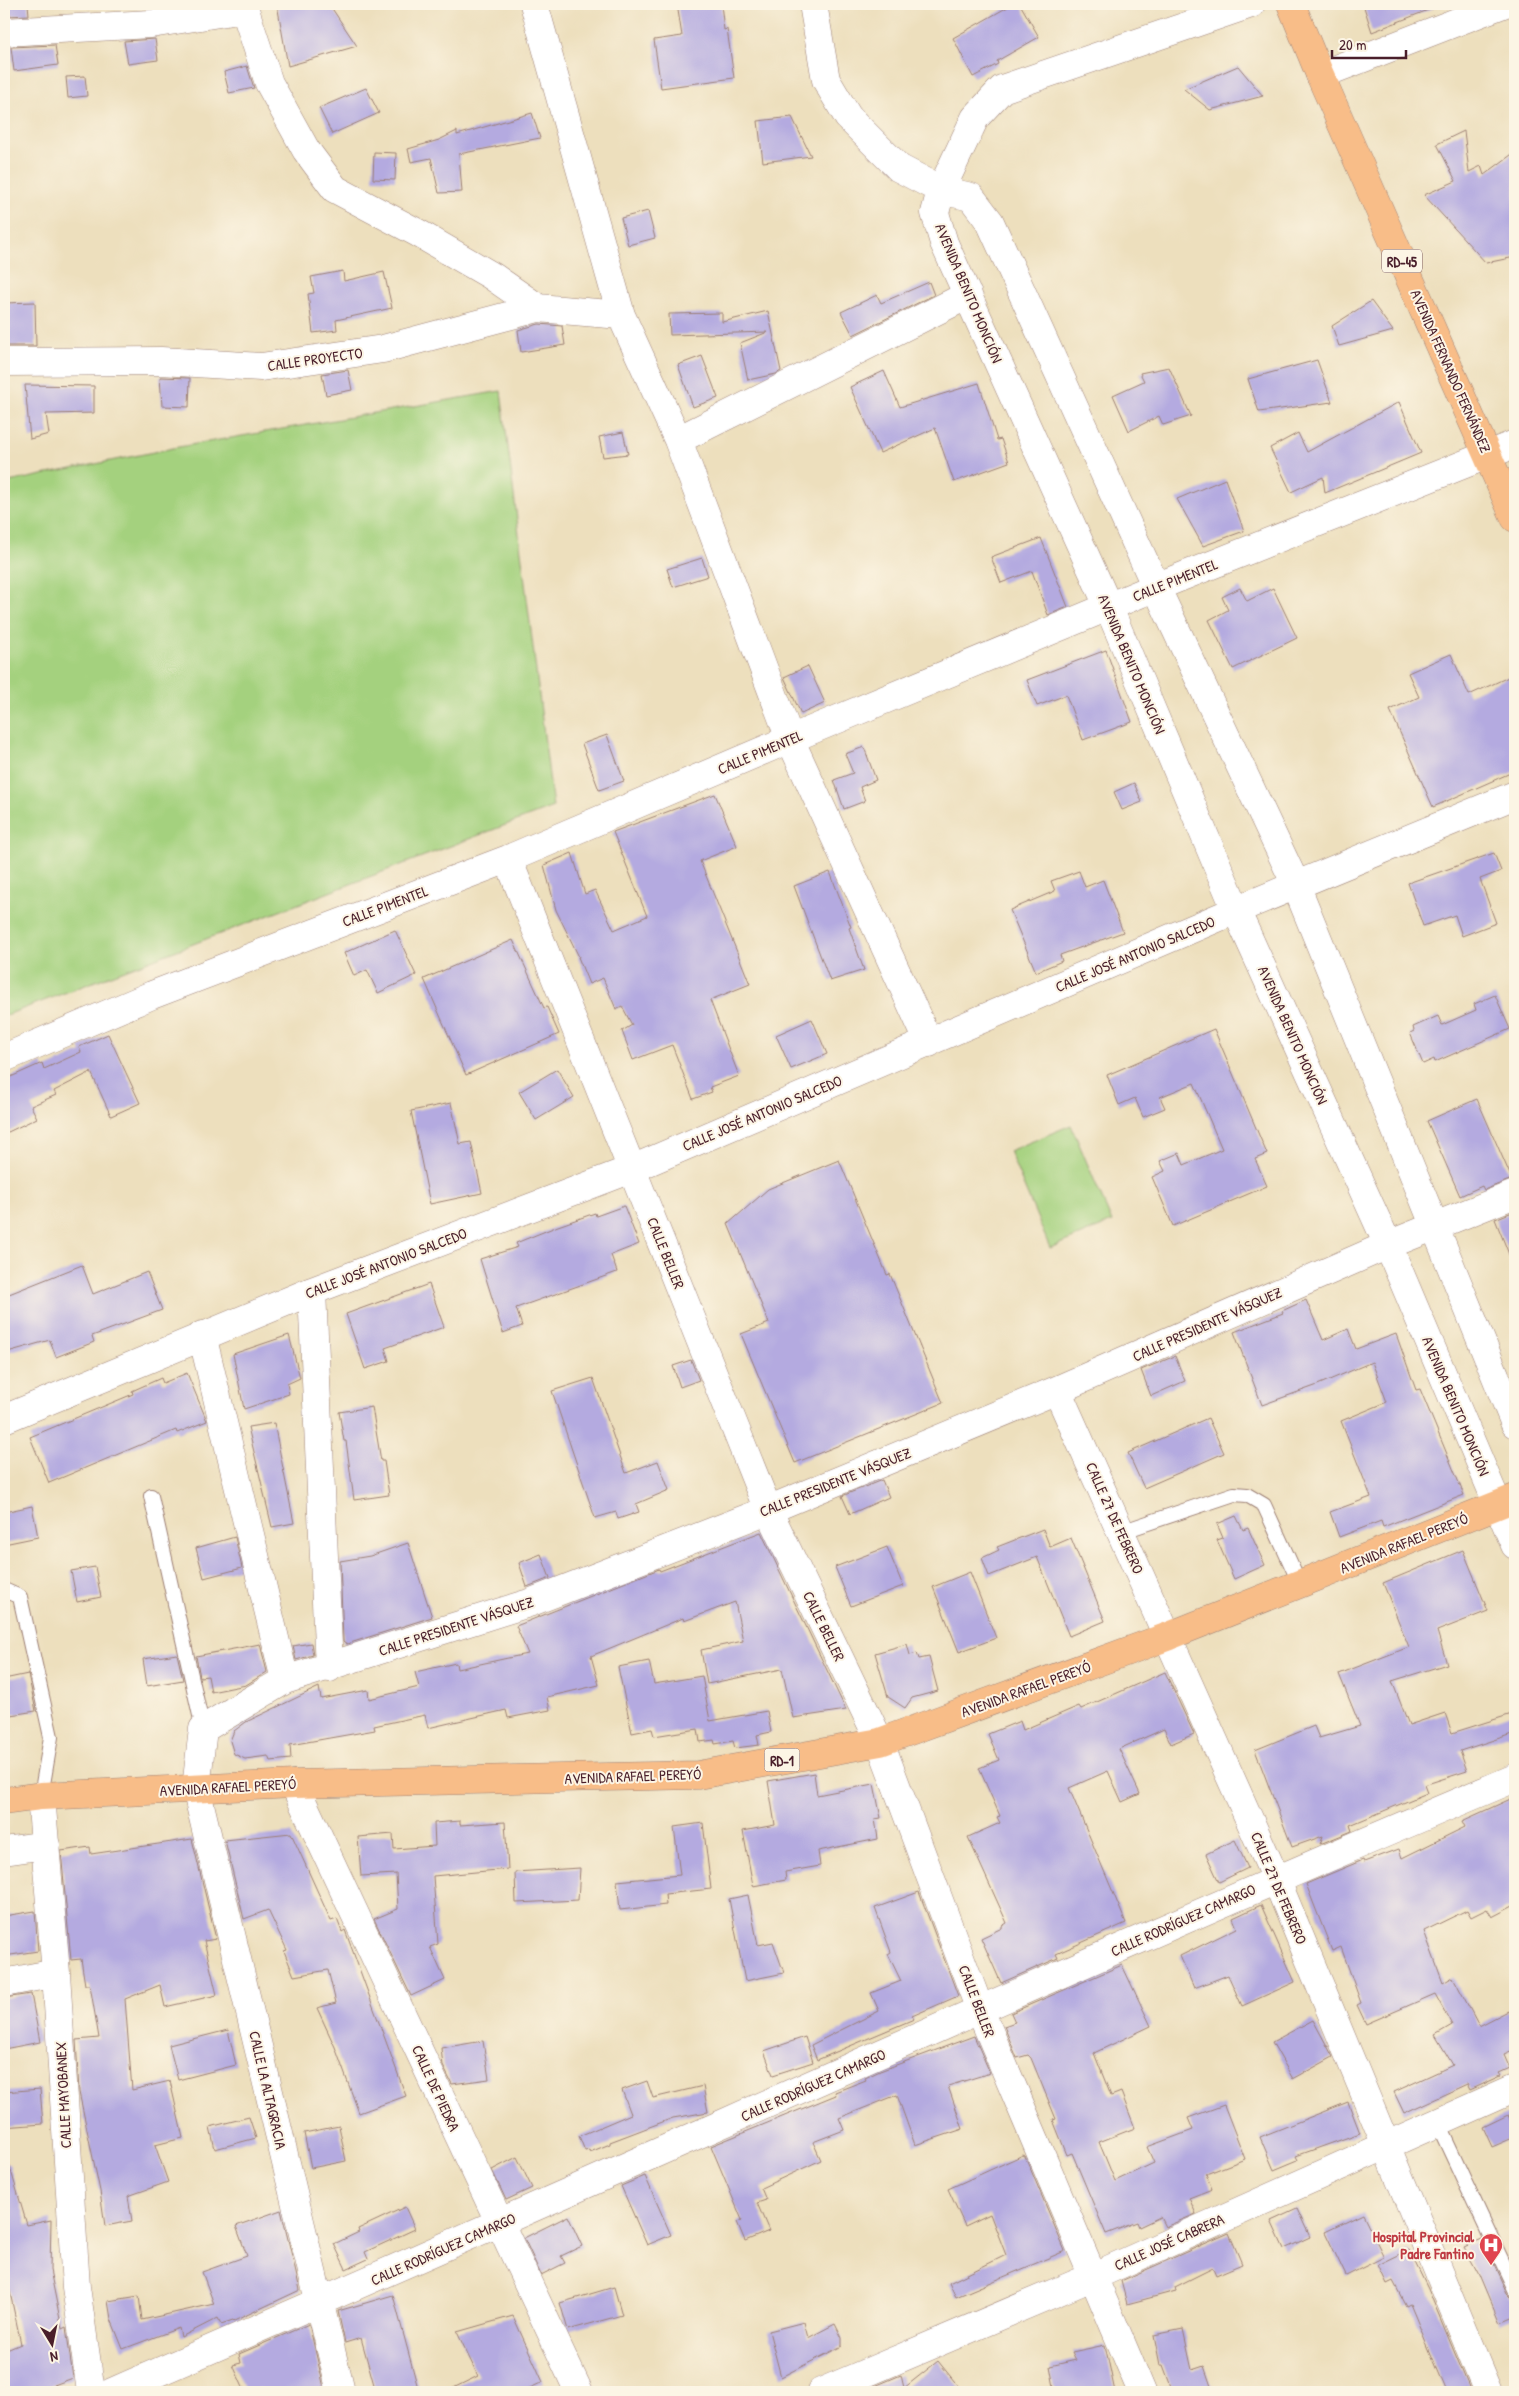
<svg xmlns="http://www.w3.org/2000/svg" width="1519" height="2396" font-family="'Patrick Hand',sans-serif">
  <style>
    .green { fill: #a4d17e; stroke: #777854 }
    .building { fill: #b4aae0 }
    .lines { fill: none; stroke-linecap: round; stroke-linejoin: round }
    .lane-casing { stroke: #9c7f74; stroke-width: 16 }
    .street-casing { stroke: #9c7f74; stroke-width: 29 }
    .primary-casing { stroke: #9c7f74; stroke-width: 29 }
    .lane { stroke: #fff; stroke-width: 14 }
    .street { stroke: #fff; stroke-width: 28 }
    .primary { stroke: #f8bd88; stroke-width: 28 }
    .labels { text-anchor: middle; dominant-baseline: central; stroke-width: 4; stroke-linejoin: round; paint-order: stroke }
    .shield { fill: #fcf5e5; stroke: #7f5f63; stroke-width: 1 }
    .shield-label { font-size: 14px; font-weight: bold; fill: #4a1f2b }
    .street-label { font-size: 15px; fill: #4a1f2b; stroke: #fcf5e5 }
    .health-label { font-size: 15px; font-weight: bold; fill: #be3a42; stroke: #fcf5e5; text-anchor: end }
  </style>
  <rect width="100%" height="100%" fill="#fcf5e5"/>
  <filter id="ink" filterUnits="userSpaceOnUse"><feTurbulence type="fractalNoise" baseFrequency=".02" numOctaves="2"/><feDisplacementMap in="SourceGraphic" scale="10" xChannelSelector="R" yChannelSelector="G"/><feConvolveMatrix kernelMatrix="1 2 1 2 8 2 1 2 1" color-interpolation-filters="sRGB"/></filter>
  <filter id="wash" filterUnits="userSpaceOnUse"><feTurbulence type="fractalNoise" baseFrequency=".0096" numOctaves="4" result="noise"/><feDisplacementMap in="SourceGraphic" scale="20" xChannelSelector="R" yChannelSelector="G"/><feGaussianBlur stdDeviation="1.12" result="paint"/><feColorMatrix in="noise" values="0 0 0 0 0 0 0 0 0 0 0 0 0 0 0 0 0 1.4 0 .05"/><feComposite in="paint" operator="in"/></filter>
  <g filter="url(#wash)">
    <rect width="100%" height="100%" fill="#eddfbd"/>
    <path class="green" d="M501 391 553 807 4 1016V483L173 448Z
      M1071 1125 1112 1222 1050 1248 1009 1151Z"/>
    <g id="blocks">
      <path class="building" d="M5 4H28L29 15 7 16Z
        M277 4H329L357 46 288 66Z
        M677 4H721L724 30 727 29 734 78 661 88 654 40 682 36Z
        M1013 4H1020L1039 37 997 61 998 64 973 77 953 38Z
        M1363 4H1440L1441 5 1372 32Z
        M155 39 158 60 128 64 124 41Z
        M55 45 58 65 14 71 11 47Z
        M247 66 254 88 229 93 224 72Z
        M1238 66 1263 96 1210 110 1184 89Z
        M85 76 87 96 68 98 66 77Z
        M366 88 379 113 332 134 319 108Z
        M532 113 540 138 459 154 462 192 439 193 431 158 411 162 408 149 439 140 457 131V135Z
        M792 117 811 156 763 162 758 121Z
        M1464 131 1469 172 1481 166 1484 175 1515 152V257L1486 263 1424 195 1456 181 1437 144Z
        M374 152 396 153 395 180 373 179Z
        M648 211 655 238 628 245 621 218Z
        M343 271 344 281 384 272 392 308 336 320 337 330 313 333 308 294 314 293 311 277Z
        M929 282 934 295 853 335 841 312 877 295 881 303Z
        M1371 301 1393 331 1339 346 1332 326Z
        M35 302 36 346H4V303Z
        M768 311 781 371 776 374 748 380 740 343 768 332 670 335 669 314 722 313V322Z
        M539 324 562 326 565 345 521 352 518 330Z
        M702 356 718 398 693 407 678 365Z
        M1317 360 1332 402 1259 412 1248 379Z
        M1169 367 1191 416 1163 425 1159 416 1129 431 1113 395 1144 381 1140 373Z
        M348 370 352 390 326 395 322 374Z
        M884 371 900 407 979 383 997 440 1001 439 1009 462 954 482 935 428 880 453 850 387Z
        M160 377 190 378 189 407 162 406Z
        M25 385 94 386V413L46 414 49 434 30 439Z
        M1399 402 1421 453 1325 493 1323 477 1291 492 1270 448 1298 433 1307 452Z
        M623 432 628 454 603 457 599 437Z
        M1225 479 1244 531 1203 546 1177 499Z
        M1041 538 1068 607 1048 615 1032 571 1001 583 991 557Z
        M702 558 708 576 673 587 667 569Z
        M1240 588 1247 601 1273 588 1297 638 1233 669 1209 620 1228 610 1222 597Z
        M1106 650 1132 722 1083 740 1066 695 1037 706 1027 680Z
        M1451 654 1469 695 1515 674V771L1433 807 1390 710 1419 697 1408 673Z
        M808 666 825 703 801 714 784 677Z
        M607 735 624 781 599 790 582 744Z
        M864 747 876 780 860 787 865 801 844 809 834 780 853 773 845 754Z
        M1134 783 1142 802 1122 810 1114 792Z
        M715 794 737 846 700 861 750 984 710 1000 739 1076 710 1087 712 1092 693 1099 672 1045 633 1060 622 1031 632 1025 622 1006 616 1009 603 978 589 984 578 957H579L556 910 544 865 572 853 585 894 595 890 614 930 647 916 613 832Z
        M1494 853 1501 871 1480 879 1496 923 1462 936 1455 915 1423 926 1408 883Z
        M1079 871 1085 887 1103 880 1123 932 1060 955 1062 961 1036 972 1010 910 1055 891 1051 881Z
        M830 872 851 927 849 928 864 970 830 981 794 886Z
        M395 930 416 975 378 993 367 970 354 976 344 953Z
        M513 940 544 1008 547 1007 559 1034 466 1075 424 979Z
        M1495 995 1510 1029 1435 1062 1434 1059 1423 1064 1410 1033 1414 1031 1413 1027 1438 1016 1442 1025 1476 1010 1474 1004Z
        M812 1019 827 1054 791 1069 776 1035Z
        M1214 1029 1267 1154 1255 1159 1267 1186 1173 1226 1152 1177 1165 1171 1160 1161 1179 1153 1184 1165 1222 1149 1194 1083 1160 1097 1165 1108 1143 1117 1135 1098 1119 1105 1107 1075Z
        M108 1034 140 1103 111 1116 91 1072 54 1091 56 1095 31 1106 37 1118 4 1134V1080L42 1063 44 1069 81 1052 79 1047Z
        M557 1069 574 1097 536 1120 519 1092Z
        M1477 1099 1512 1179 1484 1190 1482 1186 1460 1196 1427 1121Z
        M451 1103 460 1144 471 1142 482 1193 430 1204 411 1111Z
        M839 1160 887 1275 890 1274 943 1403 795 1463 741 1334 769 1323 728 1224 768 1189Z
        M624 1206 639 1244 611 1255 617 1272 516 1308 522 1326 503 1333 480 1259 518 1247 516 1243 558 1226 595 1213 596 1216Z
        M1515 1211V1267H1514L1495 1219Z
        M82 1265 93 1294 147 1272 162 1310 92 1336 94 1342 56 1357 50 1340 4 1353V1296Z
        M429 1284 444 1327 385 1348 389 1361 365 1369 346 1314Z
        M1306 1300 1323 1340 1348 1329 1356 1349 1396 1334 1416 1390 1420 1389 1464 1495 1383 1527 1381 1521 1339 1537 1330 1512 1371 1497 1341 1421 1387 1402 1372 1362 1315 1386 1262 1405 1234 1332 1283 1313 1282 1311Z
        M289 1335 300 1378 287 1384 289 1394 244 1409 233 1354Z
        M1175 1356 1185 1381 1151 1396 1141 1370Z
        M691 1360 699 1380 680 1387 673 1366Z
        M187 1373 207 1421 177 1433 176 1430 49 1483 30 1437 133 1394 132 1391 161 1378 163 1383Z
        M593 1378 626 1473 658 1461 669 1490 636 1504 639 1512 618 1519 616 1512 595 1518 552 1391Z
        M372 1407 381 1461H384L389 1495 354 1500 346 1441H344L339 1412Z
        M1208 1418 1224 1453 1144 1488 1128 1453Z
        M274 1423 294 1523 272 1527 248 1427Z
        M882 1480 889 1497 850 1514 842 1496Z
        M32 1506 38 1537 4 1544V1512Z
        M1236 1516 1243 1530 1248 1528 1265 1565 1234 1579 1217 1540 1223 1538 1217 1524Z
        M1043 1529 1050 1547 1071 1538 1105 1621 1069 1636 1037 1557 989 1576 982 1558 999 1550 997 1547Z
        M761 1532 846 1710 793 1718 782 1669 707 1684 701 1650 743 1641 735 1602 684 1621 683 1618 591 1656 599 1685 547 1697 550 1710 508 1718 506 1710 428 1728 425 1715 374 1726 375 1730 290 1745 291 1759 270 1761 268 1756 245 1759 234 1754 230 1741 234 1731 246 1722 319 1687 321 1699 368 1690 369 1699 419 1687 415 1672 456 1663 457 1669 522 1655 528 1654 516 1626 659 1569 660 1571Z
        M235 1537 242 1568 204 1578 196 1548Z
        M408 1543 432 1617 347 1644 343 1641 340 1561 370 1556Z
        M887 1547 903 1586 851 1606 835 1567Z
        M1463 1550 1488 1611 1437 1631 1447 1664 1392 1681 1409 1725 1445 1713 1452 1733 1515 1713V1733L1460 1751 1467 1771 1424 1785 1427 1793 1350 1825 1352 1831 1320 1844 1323 1836 1292 1847 1255 1750 1314 1726 1319 1738 1360 1726 1339 1674 1409 1647 1383 1583Z
        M541 1554 550 1578 527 1587 519 1563Z
        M95 1567 101 1597 77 1602 71 1571Z
        M970 1572 996 1638 959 1652 933 1587Z
        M311 1643 313 1655 296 1660 293 1646Z
        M260 1644 267 1672 246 1685 211 1692 208 1676 200 1677 196 1656Z
        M907 1644 910 1655 917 1653 919 1659 929 1657 938 1691 912 1698 905 1708 888 1697 875 1653Z
        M177 1654 183 1680 147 1686 143 1659Z
        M649 1661 654 1684 702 1676 710 1721 767 1711 771 1732 757 1735 759 1745 735 1748 733 1741 715 1744 714 1740 700 1742 698 1729 654 1736 652 1729 632 1733 618 1667Z
        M1165 1672 1194 1734 1171 1744 1164 1729 1119 1749 1140 1794 1122 1802 1108 1771 1069 1788 1126 1923 1056 1954 1058 1958 1001 1983 981 1938 1002 1928V1926L1007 1923 968 1837 1000 1823 997 1817 1000 1816 979 1768 999 1760 988 1734 1020 1721 1023 1730 1079 1706 1081 1709Z
        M28 1674 36 1711 4 1716V1679Z
        M814 1773 817 1795 874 1784 881 1818 875 1819 878 1839 818 1851 820 1866 785 1872 786 1880 753 1886 743 1831 775 1825 768 1781Z
        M1515 1797V1905L1492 1917 1487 1909 1471 1917 1467 1910 1424 1931 1443 1983 1453 1977 1479 2026 1508 2011 1515 2025V2049L1504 2054 1510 2068 1499 2073 1501 2076 1470 2090 1467 2084 1404 2113 1394 2092 1453 2065 1435 2035 1452 2025 1435 1994 1366 2024 1357 2005 1361 2003 1341 1947 1332 1951 1306 1884 1363 1860 1364 1862 1399 1849 1402 1858 1465 1827 1462 1821Z
        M460 1821V1825L505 1822 508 1869 433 1876 438 1944 430 1947 445 1980 411 1996 374 1919 398 1909 396 1874 361 1876 358 1837 393 1834 394 1849 435 1846 434 1823Z
        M703 1823 711 1889 665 1894 666 1905 620 1910 617 1881 680 1875 674 1827Z
        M291 1833 331 1921 337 1919 342 1932 345 1930 406 2096 359 2113 335 2047 317 2008 336 2003 328 1970 294 1976 284 1951 287 1950 268 1910 244 1919 225 1840Z
        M192 1839 216 1939 204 1941 217 1995 165 2007 160 1985 125 1999 132 2090 170 2081 183 2138 155 2145 168 2182 128 2196 132 2221 105 2226 100 2191 79 2092 76 2040 99 2038 90 1985H85L81 1959 71 1960 61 1851 90 1847 91 1854Z
        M1235 1840 1248 1868 1219 1882 1206 1854Z
        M580 1868 578 1900 516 1903 515 1872Z
        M919 1892 958 1996 912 2016 914 2019 817 2060 811 2045 879 2011 871 1993 901 1981 888 1954 891 1952 875 1908Z
        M748 1895 758 1945 773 1942 784 1973 745 1981 729 1899Z
        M1261 1905 1295 1982 1242 2006 1228 1975 1194 1988 1180 1956 1237 1928 1233 1918Z
        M35 1911 38 1951 4 1956V1916Z
        M1122 1965 1151 2026 1094 2053 1111 2096 1121 2092 1135 2128 1099 2142 1115 2181 1154 2163 1147 2147 1193 2130 1188 2118 1224 2105 1245 2159 1206 2174 1212 2189 1189 2198 1196 2214 1165 2227 1160 2217 1139 2227 1137 2222 1106 2234 1072 2153 1067 2155 1053 2120 1056 2119 1031 2058 1028 2055 1017 2058 1004 2026 1015 2022 1011 2013Z
        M31 1994 40 2042 4 2049V1998Z
        M1313 2020 1333 2057 1293 2079 1272 2042Z
        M228 2030 236 2065 178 2080 169 2045Z
        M974 2036 990 2073 948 2086 963 2129 915 2145 897 2095 839 2118 844 2130 813 2142 821 2160 761 2188 766 2200 757 2203 769 2231 745 2241 737 2222 742 2220 711 2146 836 2095 835 2092 866 2080 865 2078 880 2071Z
        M805 2037 813 2062 773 2075 764 2051Z
        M483 2041 489 2079 452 2084 443 2066 441 2048Z
        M647 2081 653 2098 703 2086 708 2112 673 2118 610 2142V2144L590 2152 589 2150 585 2151 579 2136 631 2114 622 2090Z
        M40 2089 43 2124 4 2127V2092Z
        M1348 2102 1360 2133 1296 2156 1298 2160 1274 2170 1260 2137Z
        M1508 2115 1515 2131V2137L1492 2147 1483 2127Z
        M249 2117 256 2138 215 2149 210 2127Z
        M339 2126 346 2161 311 2168 304 2133Z
        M1023 2155 1025 2156 1065 2251 956 2297 949 2283 1006 2255 990 2214 965 2226 948 2189Z
        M517 2157 532 2188 506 2200 492 2170Z
        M4 2164H9L27 2225 51 2220 50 2270 62 2329 66 2327 73 2378 35 2392H4V2351L21 2344 4 2264Z
        M645 2176 671 2235 647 2245 621 2186Z
        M405 2207 415 2229 365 2252 368 2259 346 2269 334 2244 359 2232 358 2229Z
        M1297 2209 1310 2237 1284 2249 1271 2221Z
        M281 2210 300 2290 234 2321 233 2320 221 2324 218 2318 181 2337 179 2328 123 2349 111 2319 108 2301 139 2296 142 2320 214 2304 202 2272 247 2256 236 2226Z
        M1363 2214 1384 2257 1346 2276 1325 2232Z
        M568 2216 582 2246 561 2256 565 2263 541 2275 524 2238Z
        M1229 2233 1242 2264 1216 2275 1213 2268 1175 2287 1176 2291 1127 2304 1121 2281Z
        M1482 2239 1507 2293 1515 2301V2316L1499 2323 1478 2273 1464 2247Z
        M1409 2250 1428 2289 1471 2392H1447L1410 2304 1406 2306 1393 2281 1387 2284 1378 2265Z
        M614 2287 622 2315 568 2330 560 2303Z
        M393 2295 419 2392H376L361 2338 345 2343 338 2311Z
        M513 2316 543 2382 521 2392H445L478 2376 457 2332Z
        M804 2322 808 2338 835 2324 842 2338V2346L781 2377 769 2331Z
        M309 2324 325 2392H245L233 2365 241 2363 239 2354Z
        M1183 2329 1192 2370 1204 2366 1213 2392H1173L1163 2365H1160L1154 2335Z
        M1105 2345 1115 2392H1055L1050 2366 1076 2360 1072 2352Z
        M938 2361 963 2392H869L868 2389 901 2375 904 2388Z"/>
    </g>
  </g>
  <g filter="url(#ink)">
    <use href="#blocks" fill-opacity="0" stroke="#9c7f74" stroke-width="1"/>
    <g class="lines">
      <g class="lane-casing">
        <path id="lane" d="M151 1496 203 1729
          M1121 1532 1234 1494 1247 1495 1264 1505 1300 1584
          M4 1590 20 1597 51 1737 41 1796
          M1437 2122 1515 2289"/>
      </g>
      <g class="street-casing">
        <path id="street" d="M243 4 269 83 306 150 335 189 418 233 492 276 538 308
          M534 4 621 315 678 440 790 739 929 1043
          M813 4 826 80 848 117 899 168 941 190 971 197 990 222 1156 587 1296 885 1515 1424
          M1251 4 1002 89 975 118 941 190 935 213 944 243 1109 608 1236 910 1388 1245 1515 1545
          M4 32 151 24 244 9
          M1320 75 1503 4
          M4 362 161 361 261 367 383 349 538 308 621 315
          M678 440 968 295
          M508 859 768 1510 880 1742 980 2010 1142 2392
          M4 1058 152 995 508 859 790 739 1156 587 1515 444
          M312 1291 329 1668
          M202 1335 285 1680
          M1057 1390 1276 1879 1488 2392
          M4 1419 312 1291 632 1169 1236 910 1515 795
          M294 1784 579 2392
          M41 1796 56 1973 76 2287 91 2392
          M4 1851 46 1845
          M4 1983 56 1973
          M112 2392C581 2190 1045 1976 1515 1778
          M341 2392 196 1788 203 1729 285 1680 529 1603 768 1510 1057 1390 1388 1245 1515 1194
          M821 2392 1092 2277 1515 2088"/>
      </g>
      <g class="primary-casing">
        <path id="primary" d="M1291 4 1320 75 1515 518
          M4 1801 41 1796 294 1784 698 1775 880 1742 1169 1636 1515 1498"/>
      </g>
      <use href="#lane" class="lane"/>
      <use href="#street" class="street"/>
      <use href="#primary" class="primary"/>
    </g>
  </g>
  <defs>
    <g id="hospital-pin" transform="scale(1.25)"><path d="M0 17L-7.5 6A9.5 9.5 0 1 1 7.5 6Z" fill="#e0444e" stroke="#fcf5e5"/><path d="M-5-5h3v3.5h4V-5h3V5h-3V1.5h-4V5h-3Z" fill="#fff"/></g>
  </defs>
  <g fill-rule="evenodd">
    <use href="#hospital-pin" x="1491" y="2245"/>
  </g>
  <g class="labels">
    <g class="shield">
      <rect x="1382" y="249.5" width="40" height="23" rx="4"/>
      <rect x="764.5" y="1748.5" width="35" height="23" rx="4"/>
    </g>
    <g class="shield-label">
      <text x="1402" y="261">RD-45</text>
      <text x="782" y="1760">RD-1</text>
    </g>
    <g class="street-label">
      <text transform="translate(969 293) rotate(67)">AVENIDA BENITO MONCIÓN</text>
      <text transform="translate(315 359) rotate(-8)">CALLE PROYECTO</text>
      <text transform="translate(1451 371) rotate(66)">AVENIDA FERNANDO FERNÁNDEZ</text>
      <text transform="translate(1175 580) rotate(-22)">CALLE PIMENTEL</text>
      <text transform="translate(1132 664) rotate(67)">AVENIDA BENITO MONCIÓN</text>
      <text transform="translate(760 752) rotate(-23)">CALLE PIMENTEL</text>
      <text transform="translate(385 906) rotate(-21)">CALLE PIMENTEL</text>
      <text transform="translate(1135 954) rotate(-23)">CALLE JOSÉ ANTONIO SALCEDO</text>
      <text transform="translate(1293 1035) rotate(66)">AVENIDA BENITO MONCIÓN</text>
      <text transform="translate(762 1113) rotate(-23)">CALLE JOSÉ ANTONIO SALCEDO</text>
      <text transform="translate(666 1253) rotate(68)">CALLE BELLER</text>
      <text transform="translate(386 1263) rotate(-21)">CALLE JOSÉ ANTONIO SALCEDO</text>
      <text transform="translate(1207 1324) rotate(-24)">CALLE PRESIDENTE VÁSQUEZ</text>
      <text transform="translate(1456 1406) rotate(67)">AVENIDA BENITO MONCIÓN</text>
      <text transform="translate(835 1482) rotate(-22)">CALLE PRESIDENTE VÁSQUEZ</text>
      <text transform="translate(1115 1518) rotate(66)">CALLE 27 DE FEBRERO</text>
      <text transform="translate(1404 1543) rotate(-22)">AVENIDA RAFAEL PEREYÓ</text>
      <text transform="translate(456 1626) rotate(-18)">CALLE PRESIDENTE VÁSQUEZ</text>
      <text transform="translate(824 1626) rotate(64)">CALLE BELLER</text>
      <text transform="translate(1026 1689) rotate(-20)">AVENIDA RAFAEL PEREYÓ</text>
      <text transform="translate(633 1776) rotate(-2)">AVENIDA RAFAEL PEREYÓ</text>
      <text transform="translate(228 1787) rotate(-3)">AVENIDA RAFAEL PEREYÓ</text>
      <text transform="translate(1279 1888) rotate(67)">CALLE 27 DE FEBRERO</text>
      <text transform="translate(1183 1920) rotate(-24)">CALLE RODRÍGUEZ CAMARGO</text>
      <text transform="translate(977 2001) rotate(69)">CALLE BELLER</text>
      <text transform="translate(813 2085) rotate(-24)">CALLE RODRÍGUEZ CAMARGO</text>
      <text transform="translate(436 2088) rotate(65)">CALLE DE PIEDRA</text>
      <text transform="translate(268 2090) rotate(77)">CALLE LA ALTAGRACIA</text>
      <text transform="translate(63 2095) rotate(-93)">CALLE MAYOBANEX</text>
      <text transform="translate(1169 2242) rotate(-24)">CALLE JOSÉ CABRERA</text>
      <text transform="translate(443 2249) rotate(-24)">CALLE RODRÍGUEZ CAMARGO</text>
    </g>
    <g class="health-label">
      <text x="1474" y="2236">Hospital Provincial<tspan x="1474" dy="17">Padre Fantino</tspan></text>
    </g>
  </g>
  <rect width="1519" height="2396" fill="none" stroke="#fcf5e5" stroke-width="20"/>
  <g transform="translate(52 2344) rotate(170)" stroke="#fcf5e5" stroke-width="4" paint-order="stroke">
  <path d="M0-4L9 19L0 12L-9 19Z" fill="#4a1f2b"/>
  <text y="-8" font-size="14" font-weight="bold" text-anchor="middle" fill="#4a1f2b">N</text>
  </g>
  <path d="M1332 50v8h74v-8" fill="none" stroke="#4a1f2b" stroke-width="2.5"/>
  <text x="1339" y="50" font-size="15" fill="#4a1f2b" stroke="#fcf5e5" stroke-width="4" paint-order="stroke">20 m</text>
</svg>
